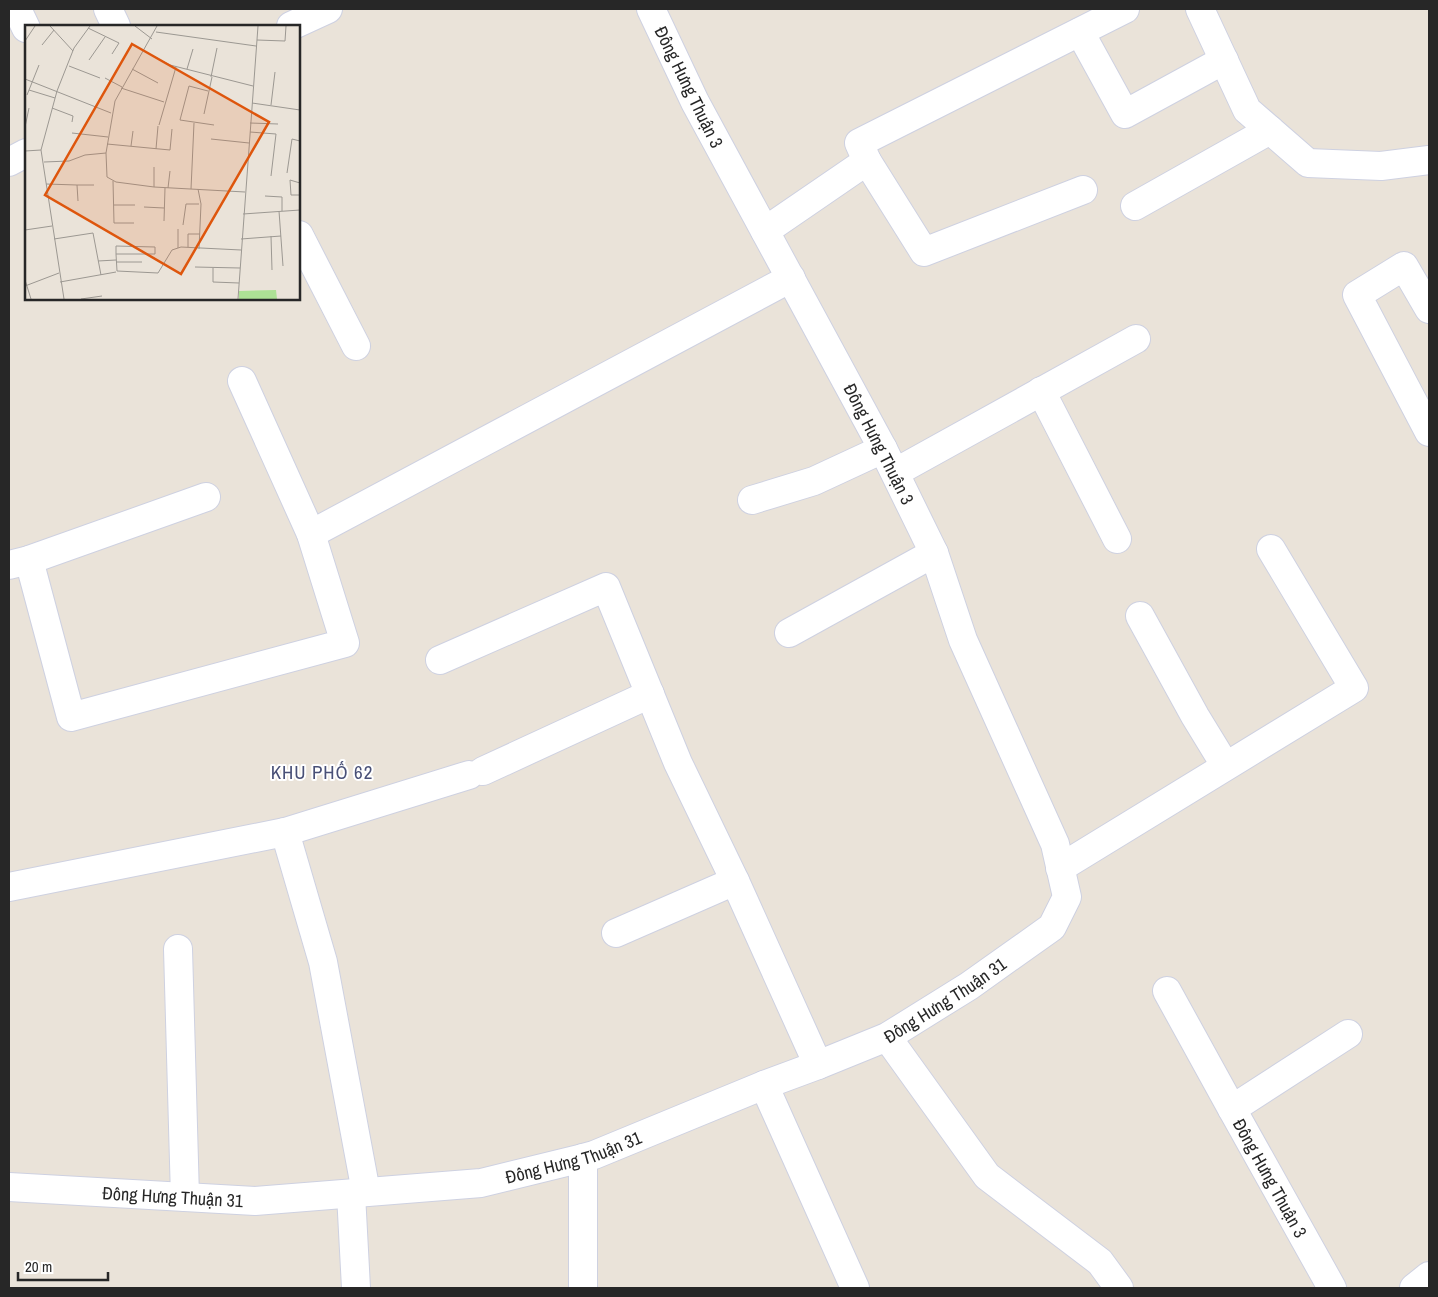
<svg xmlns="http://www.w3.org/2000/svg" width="1438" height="1297" font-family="'Archivo Narrow',sans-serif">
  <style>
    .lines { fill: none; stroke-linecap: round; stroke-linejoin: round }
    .minor-casing { stroke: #ced1e1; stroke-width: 30 }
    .minor { stroke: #fff; stroke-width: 28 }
    .labels { text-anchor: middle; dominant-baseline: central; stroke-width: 4; stroke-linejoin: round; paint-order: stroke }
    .street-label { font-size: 18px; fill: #272727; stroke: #fff }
    .neighbourhood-label { font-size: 19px; letter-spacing: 1px; fill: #495077; stroke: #fff }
    .inset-road { fill: none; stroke: #9c9892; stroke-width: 1 }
    .view { fill: #de560d; fill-opacity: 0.15; stroke: #de560d; stroke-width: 2.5 }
    .inset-edge { fill: none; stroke: #272727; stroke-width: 2.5 }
  </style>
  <rect width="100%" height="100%" fill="#eae3d9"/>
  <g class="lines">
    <g class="minor-casing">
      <g id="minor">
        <path d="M17 9 26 28"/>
        <path d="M108 9 116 26"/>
        <path d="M1200 9 1247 110 1308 163 1381 166 1429 160"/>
        <path d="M291 26 328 9"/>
        <path d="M1080 32 1125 114 1224 60"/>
        <path d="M867 161 924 252 1083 190"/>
        <path d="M9 162 26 153"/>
        <path d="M1135 206 1270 130"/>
        <path d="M765 231 867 161 859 143 1125 9"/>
        <path d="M299 235 356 346"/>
        <path d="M1429 309 1404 266 1357 295 1429 432"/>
        <path d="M1041 391 1117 539"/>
        <path d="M896 472 1136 339"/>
        <path d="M752 500 814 481 883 449"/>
        <path d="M311 534 791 278"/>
        <path d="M29 560 71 717 345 643 311 534 242 381"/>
        <path d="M9 565 29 560 206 497"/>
        <path d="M1140 616 1195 716 1225 765"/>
        <path d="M789 633 934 553"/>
        <path d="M440 660 606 587 678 763 735 881 818 1065"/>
        <path d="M483 771 650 694"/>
        <path d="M285 832 323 962 366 1192"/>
        <path d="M1060 868 1354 688 1271 549"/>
        <path d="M9 887 285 832 469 775"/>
        <path d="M616 933 735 881"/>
        <path d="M178 949 185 1197"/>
        <path d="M1167 991 1232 1109"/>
        <path d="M887 1037 987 1176 1100 1262 1119 1288"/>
        <path d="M764 1085 855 1288"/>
        <path d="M583 1158V1288"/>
        <path id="s1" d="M9 1187 255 1201 481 1183 583 1158 594 1155 764 1085 818 1065 887 1037 969 986 1052 927 1067 897 1055 844 963 640 934 553 883 449 695 102 651 9"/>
        <path d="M351 1194 356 1288"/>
        <path d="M1332 1288 1232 1109 1348 1034"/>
        <path d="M1414 1288 1429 1276"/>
      </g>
    </g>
    <use href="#minor" class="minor"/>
  </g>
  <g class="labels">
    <g class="street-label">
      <text transform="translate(689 87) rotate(64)">Đông Hưng Thuận 3</text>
      <text transform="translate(879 444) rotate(63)">Đông Hưng Thuận 3</text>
      <text stroke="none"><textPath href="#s1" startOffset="974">Đông Hưng Thuận 31</textPath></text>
      <text stroke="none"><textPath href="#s1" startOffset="569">Đông Hưng Thuận 31</textPath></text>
      <text transform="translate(1270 1178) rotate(61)">Đông Hưng Thuận 3</text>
      <text stroke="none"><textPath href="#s1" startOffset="164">Đông Hưng Thuận 31</textPath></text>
    </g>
    <g class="neighbourhood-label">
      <text x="322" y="772">KHU PHỐ 62</text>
    </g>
  </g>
  <g transform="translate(25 25)">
    <rect width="275" height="275" fill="#eae3d9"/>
    <path d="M251 265 252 274H214V266Z" fill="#ade195"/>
    <path class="inset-road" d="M25 1 48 26M110 1 127 14M132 1 90 76 81 128 82 152 91 157 129 162 220 167M63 3 94 18 87 29M131 7 231 21M232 15 260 16 261 1M0 16 10 1M17 20 29 5M119 26 145 40 228 61M64 35 80 12M44 41 75 53M107 44 133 58M162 44 168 24M186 52 192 23M80 53 97 62M0 54 86 88M96 63 139 77M4 65 30 73M183 66 164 61 155 95 189 100M2 70 14 40M227 78 275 85M246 80 250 47M27 83 48 91 47 97M179 89 187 52M225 98 253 99M134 100 151 42M0 102 4 83M225 107 251 109 246 151M47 108 83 112M186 114 224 118M82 119 145 125 147 104M106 121 108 106M131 124 133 101M0 126 16 125M19 137 44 136 60 130 81 128M262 148 267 114 275 116M88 156 89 198H109M275 158 265 155 266 170H275M21 159 52 160 53 176M52 160H69M129 162V142M143 163 145 146M166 164 169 98M173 164 176 179 174 224M240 171 257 172V186M89 180H110M119 182 139 183M254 186 258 241M218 189 275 185M139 196 140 163M158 200 161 179H174M0 205 27 201M246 211 247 245M29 214 68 208 76 250M216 214 256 211M163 222V209H175M153 223V204M91 229H130V222L91 221V229L92 246 133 248 147 225 156 222 216 225M73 236 91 235M91 237H117M170 242 215 243M188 243V257L214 258M0 255 6 274M35 257 91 247M0 261 34 248M39 274 16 125 32 66 49 23 65 1M56 274 77 271M213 274 233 1"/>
    <path class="view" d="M107 19 244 97 156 249 20 170Z"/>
    <rect width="275" height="275" class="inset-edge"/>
  </g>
  <rect width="1438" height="1297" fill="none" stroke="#272727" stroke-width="20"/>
  <path d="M18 1272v8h90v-8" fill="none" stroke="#272727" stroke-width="2.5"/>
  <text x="25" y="1272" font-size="15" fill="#272727" stroke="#ffffff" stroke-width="4" paint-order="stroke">20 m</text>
</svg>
